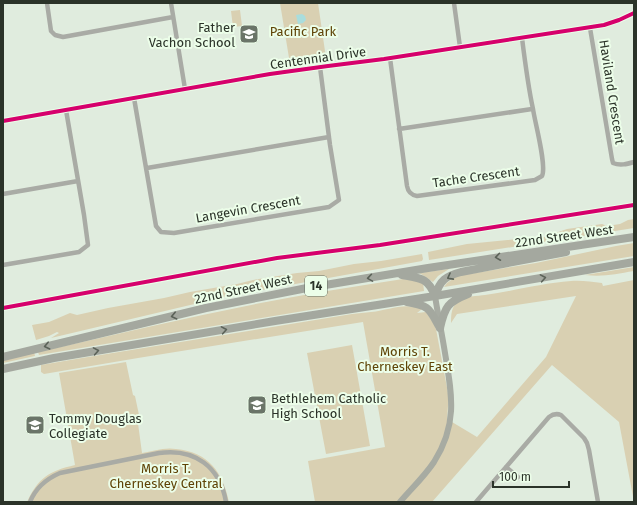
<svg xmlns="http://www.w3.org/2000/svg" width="637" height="505" font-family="'Fira Sans',sans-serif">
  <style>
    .green { fill: #d9d0b2 }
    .water { fill: #a9dddd }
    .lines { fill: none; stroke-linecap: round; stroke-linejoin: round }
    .street { stroke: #a9aba5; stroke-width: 4.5 }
    .secondary { stroke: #a7aba2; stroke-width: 6 }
    .highway { stroke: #a4a89f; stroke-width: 8 }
    .cycleway-casing { stroke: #ecfee9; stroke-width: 6 }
    .cycleway { stroke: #d6006c; stroke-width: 4 }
    .oneway { stroke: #5b6258 }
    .labels { text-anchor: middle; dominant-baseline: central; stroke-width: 4; stroke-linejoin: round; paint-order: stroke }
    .shield { fill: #ecfee9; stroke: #657063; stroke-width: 1 }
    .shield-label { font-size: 12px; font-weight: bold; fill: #2b3329 }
    .poi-label { font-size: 13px; fill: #2b3329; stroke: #ecfee9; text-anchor: start }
    .park-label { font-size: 13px; fill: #5f4306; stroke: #ecfee9 }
    .street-label { font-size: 13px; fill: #2b3329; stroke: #ecfee9 }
  </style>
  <rect width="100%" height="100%" fill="#e0ecde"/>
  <path class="green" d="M280 3H318L326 58 290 64Z
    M240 10 242 26 233 27 231 11Z
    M634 219V228L429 260 428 252 467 244 518 239 529 237H544L567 229 602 224 607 226 620 224 628 220Z
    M634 243V256L444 287 447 283 457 276 536 263 616 246Z
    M422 254 423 259 422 261 224 297 51 338 59 333 57 332 49 336 36 340 32 325 49 322 70 313 77 315 108 308 164 298 190 292 237 284 253 280 297 273 319 271 354 264 381 261Z
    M634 267V271C616 274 604 277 585 275Z
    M449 269 438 276 433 282 426 277 419 273Z
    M403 279 423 282 424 291 39 355 38 352C132 331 226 308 321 292 348 288 375 283 403 279Z
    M634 280V502L619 422 552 365 432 502H315L308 461 385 447 363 322 138 358 44 374 41 372V365L82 358 352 314C358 313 365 313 371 312 390 310 403 302 422 309L417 313 426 312 434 324 436 329 448 393V406L447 419 477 437 546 357 576 296 457 314 451 323C451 315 451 306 459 301 464 296 478 296 485 295 514 291 542 283 571 281 581 280 592 282 602 283L603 286Z
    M352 345 370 446 326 454 307 353Z
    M34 352 35 356 3 363V360Z
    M126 362 133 395 135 396 139 415 137 416 142 453C153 451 165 447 176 449 209 452 223 473 229 502H27C38 478 49 471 75 465L59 373Z"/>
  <path class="water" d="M302 14 305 16 306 20 303 23 298 24 296 15Z"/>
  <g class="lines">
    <path class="street" d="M47 3 51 31 55 35 63 37 173 17
      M171 3 185 89
      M454 3 460 47
      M590 28 612 159 613 163C620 166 627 164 634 162
      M390 58 407 186C408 192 411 195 417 196L535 180 542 176C547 166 535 123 533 109 528 86 525 62 522 38
      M134 98 156 226 161 232 174 233 329 207 339 200 330 145 320 67
      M3 121 270 74 328 66 384 59 604 25 619 20 634 13
      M399 129 532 109
      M147 168 329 137
      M3 194 78 181
      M3 265 79 252 88 245 84 215 66 110
      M506 467 518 477
      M30 502C36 487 46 479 60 473L159 453C195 448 220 467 226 502
      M476 502 549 417C553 414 556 413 561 415L584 438 587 443 589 450 598 502"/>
    <path class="secondary" d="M400 502C411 489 424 477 434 462 458 424 452 395 445 353 442 334 438 315 435 296"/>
    <path class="highway" d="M402 275C419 278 428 277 435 296
      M435 296C440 280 446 276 461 272L566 252
      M407 302C431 306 429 309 440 328
      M440 328C445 306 448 302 468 294
      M3 357 206 308 307 288 428 268 634 237
      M3 369 54 358 275 321 435 296 634 262"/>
    <g class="cycleway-casing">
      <path id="cycleway" d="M3 121 270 74 328 66 384 59 604 25 619 20 634 13
        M3 308 277 258 380 245 634 205"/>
    </g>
    <use href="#cycleway" class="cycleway"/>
  </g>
  <defs><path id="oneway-chevron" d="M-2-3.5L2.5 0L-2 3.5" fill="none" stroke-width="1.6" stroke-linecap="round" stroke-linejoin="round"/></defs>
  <g class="oneway">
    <use href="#oneway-chevron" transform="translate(498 257) rotate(172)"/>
    <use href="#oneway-chevron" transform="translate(450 277) rotate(152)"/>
    <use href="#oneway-chevron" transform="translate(370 278) rotate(171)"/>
    <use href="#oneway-chevron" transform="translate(543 278) rotate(-10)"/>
    <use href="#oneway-chevron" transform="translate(174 316) rotate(167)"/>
    <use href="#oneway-chevron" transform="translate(224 330) rotate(-10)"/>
    <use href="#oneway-chevron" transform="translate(47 346) rotate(167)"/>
    <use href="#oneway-chevron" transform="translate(96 351) rotate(-10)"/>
  </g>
  <defs>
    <g id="school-square" transform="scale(1)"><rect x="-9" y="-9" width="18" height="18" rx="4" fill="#6a7468" stroke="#ecfee9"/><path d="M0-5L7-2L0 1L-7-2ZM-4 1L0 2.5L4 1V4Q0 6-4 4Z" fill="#fff"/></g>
  </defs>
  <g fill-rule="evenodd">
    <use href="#school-square" x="249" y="34"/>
    <use href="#school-square" x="257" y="405"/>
    <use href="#school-square" x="35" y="425"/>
  </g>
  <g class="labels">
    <rect class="shield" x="305" y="276" width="22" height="20" rx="3"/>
    <g class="shield-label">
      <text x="316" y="286">14</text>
    </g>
    <g class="poi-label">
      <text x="235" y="27" text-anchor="end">Father<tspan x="235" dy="15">Vachon School</tspan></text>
      <text x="271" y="398">Bethlehem Catholic<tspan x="271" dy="15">High School</tspan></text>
      <text x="49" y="418">Tommy Douglas<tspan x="49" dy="15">Collegiate</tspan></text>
    </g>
    <g class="park-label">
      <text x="303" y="31">Pacific Park</text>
      <text x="405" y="351">Morris T.<tspan x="405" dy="15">Cherneskey East</tspan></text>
      <text x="166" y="468">Morris T.<tspan x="166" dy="15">Cherneskey Central</tspan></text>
    </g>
    <g class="street-label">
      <text transform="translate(318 58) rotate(-8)">Centennial Drive</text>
      <text transform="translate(612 92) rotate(81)">Haviland Crescent</text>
      <text transform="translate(476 177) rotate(-8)">Tache Crescent</text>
      <text transform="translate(248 209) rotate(-10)">Langevin Crescent</text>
      <text transform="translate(564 236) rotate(-8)">22nd Street West</text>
      <text transform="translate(243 289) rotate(-12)">22nd Street West</text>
    </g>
  </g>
  <rect width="637" height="505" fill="none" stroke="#2b3329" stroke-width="8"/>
  <path d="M493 481v6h76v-6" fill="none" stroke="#2b3329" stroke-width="2"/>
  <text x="499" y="481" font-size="12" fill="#2b3329" stroke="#ecfee9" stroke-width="3" paint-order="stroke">100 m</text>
</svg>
